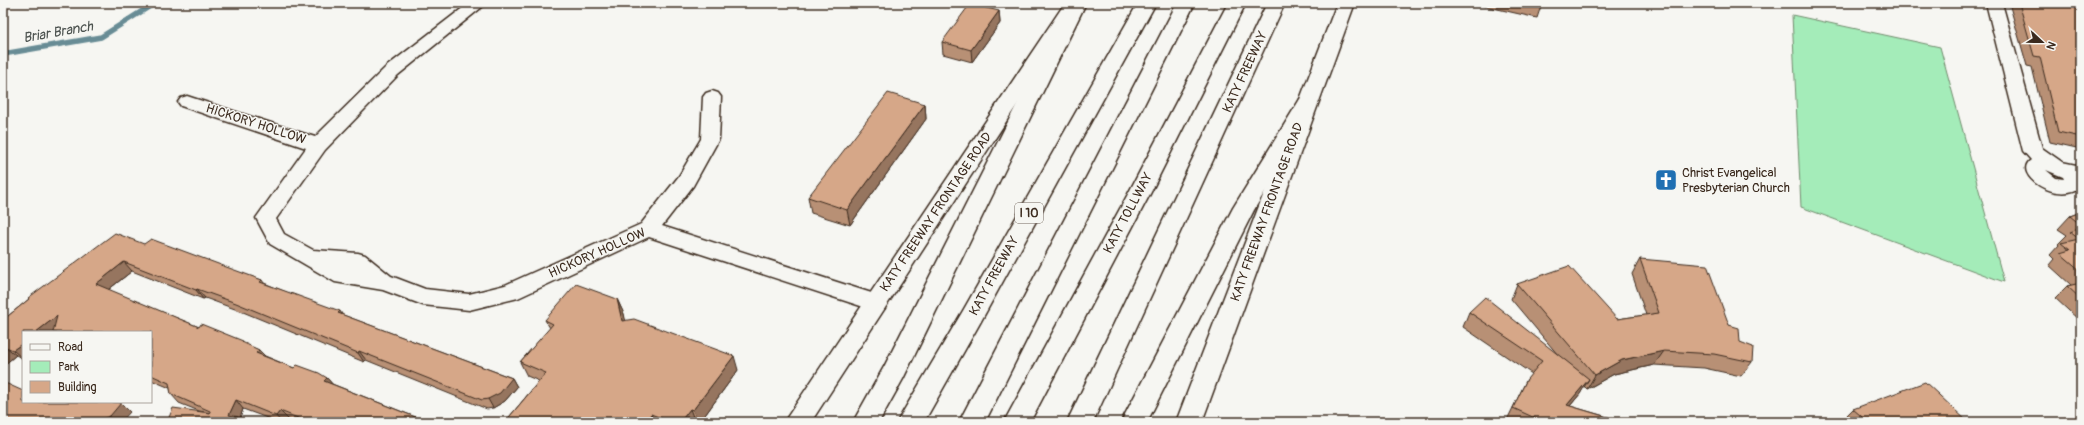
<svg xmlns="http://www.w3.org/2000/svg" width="2084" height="425" font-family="Pangolin,sans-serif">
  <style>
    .green { fill: #a4ecb9; stroke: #708b6c }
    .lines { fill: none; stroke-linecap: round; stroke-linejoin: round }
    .stream { stroke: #678c95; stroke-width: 5.5 }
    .minor-casing { stroke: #3b2a1e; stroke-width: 3 }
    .major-casing { stroke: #3b2a1e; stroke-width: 3 }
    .highway-casing { stroke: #3b2a1e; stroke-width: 3 }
    .minor { fill: #f6f6f2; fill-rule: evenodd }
    .major { fill: #f6f6f2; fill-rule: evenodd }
    .highway { fill: #f6f6f2; fill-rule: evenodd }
    .wall { fill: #b89075; stroke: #3b2a1e }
    .shaded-wall { fill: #96755f; stroke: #3b2a1e }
    .building { fill: #d6a788; stroke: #3b2a1e }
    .labels { text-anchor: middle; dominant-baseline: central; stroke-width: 3; stroke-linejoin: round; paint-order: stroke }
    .shield { fill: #f6f6f2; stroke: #73675e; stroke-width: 1 }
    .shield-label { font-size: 12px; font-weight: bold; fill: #3b2a1e }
    .street-label { font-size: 13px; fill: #3b2a1e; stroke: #f6f6f2 }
    .poi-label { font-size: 13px; fill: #3b2a1e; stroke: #f6f6f2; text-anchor: start }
    .water-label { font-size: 14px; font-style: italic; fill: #4d5350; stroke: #f6f6f2 }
  </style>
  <rect width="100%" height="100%" fill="#f6f6f2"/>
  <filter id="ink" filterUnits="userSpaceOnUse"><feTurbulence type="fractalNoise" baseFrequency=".025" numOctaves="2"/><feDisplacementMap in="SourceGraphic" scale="8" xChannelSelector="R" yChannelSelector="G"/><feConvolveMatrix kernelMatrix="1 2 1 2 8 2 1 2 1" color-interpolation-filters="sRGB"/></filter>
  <g filter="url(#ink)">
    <path class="green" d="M1792 15 1940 47 2004 282 1801 207Z"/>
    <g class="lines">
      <path class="stream" d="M3 54 101 37 155 3"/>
      <g class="minor-casing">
        <path id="minor" d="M469 3H487L398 75 325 150 276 219 284 234 313 250 358 253 365 255 391 276 425 289 469 294 505 285 641 224 679 176 701 139 703 97 706 93 712 91 718 93 721 97 719 139 693 186 662 226 884 297 887 303 884 309 876 311 649 237 518 298 469 310 423 305 383 290 335 282 270 244 256 218 306 148 181 106 178 102 181 98 187 96 193 98 315 137 386 67Z
          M1986 3H2002L2042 148 2062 162 2081 166V186C2058 206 2011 174 2031 160L2023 151ZM2046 170 2063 177 2064 179 2056 178Z"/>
      </g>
      <g class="major-casing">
        <path id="major" d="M1065 3H1083L811 422H784Z
          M1337 3H1355L1202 422H1176Z"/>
      </g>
      <g class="highway-casing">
        <path id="highway" d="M1068 3H1086L903 379 879 422H853L885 365Z
          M1138 3H1156L980 323 924 422H897L964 309Z
          M1177 3H1195L985 422H959Z
          M1228 3H1246L1150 194 1030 422H1004L1128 194Z
          M1267 3H1285L1093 422H1067Z
          M1307 97 1314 99 1317 104 1254 210 1147 422H1121L1233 208 1300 99Z"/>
      </g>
      <use href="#minor" class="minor"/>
      <use href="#major" class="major"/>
      <use href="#highway" class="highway"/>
    </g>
    <path class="wall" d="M1480 3H1542L1537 18 1480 5Z
      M2009 3H2081V149L2050 142 2032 67 2027 66Z
      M999 11 1000 23 972 62 943 54 942 42Z
      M925 104 926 119 850 225 811 213 808 197Z
      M2081 212V322L2055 298 2067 286 2071 285 2049 265 2054 259 2050 255 2059 245 2058 244 2067 235 2058 229 2070 216Z
      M144 244 262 280 264 283 343 315 512 378 517 387 505 401 493 408 487 409 366 360 364 362 243 312 205 298 203 299 132 271 108 290 199 327 259 350 265 356 294 368 327 378 332 384 428 422H436H294L288 419 285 422H278L243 409 240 418 199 411 179 403 171 394 170 388 151 380V332H23V359L16 355 3 366V320L29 299 28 298Z
      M1640 259 1729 325 1752 362 1741 376 1704 368 1654 365 1614 374 1587 389 1584 386 1580 394 1570 406 1625 422H1506L1527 379 1532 374 1463 327 1469 312 1558 355 1511 299 1517 284 1617 319 1646 315 1632 274Z
      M617 299 624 314 625 321 738 370 700 422H505L539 381 527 376 520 362 550 328 545 320Z
      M1853 409 1968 422H1848L1844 418Z"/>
    <path class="shaded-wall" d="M999 11 1000 23 972 62 971 50Z
      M925 104 926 119 850 225 847 210Z
      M124 262 132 271 104 293 96 284Z
      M197 289 205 298 203 299 196 290Z
      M617 299 624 314 629 335 622 321Z
      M340 311 346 320 338 313Z
      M57 316V332H36Z
      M23 343V359L13 350Z
      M6 347 16 355 3 366V349Z
      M259 350 267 358 256 353Z
      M359 351 366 360 364 362 358 353Z
      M1664 351 1654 365 1614 374 1587 389 1595 375 1622 360Z
      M734 356 738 370 700 422H698L693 410Z
      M327 378 334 386 324 381Z
      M512 378 517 387 505 401 493 408 488 399Z
      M1589 379 1580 394 1559 419 1567 405Z
      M236 400 243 409 240 418 243 422H238L229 415Z
      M121 403 130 412 121 422H96Z
      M690 409 695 422H680Z
      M280 411 288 419 285 422H281L276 416Z
      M651 414 655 422H645Z"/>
    <path class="building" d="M1529 3H1542V6Z
      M2019 3H2081V137L2058 132 2040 57 2034 56Z
      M970 4 999 11 971 50 942 42Z
      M888 93 925 104 847 210 808 197Z
      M2081 212V225L2070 216Z
      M2081 228V271L2060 253 2070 250 2061 243 2079 239 2070 232Z
      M115 233 144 244 151 239 229 268 262 280 260 282 340 311 338 313 512 378 500 393 488 399 482 400 359 351 358 353 236 303 197 289 196 290 124 262 96 284 199 327 201 324 243 341 242 342 259 350 256 353 294 368 297 365 319 373 327 378 324 381 428 422 430 420 436 422H308L280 411 276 416 236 400 229 415 238 417V422H167L173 408 210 413V411L171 394 169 383 151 375V332H53L57 316 36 332H23V343L13 350 6 347 3 349V320L29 299 28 298Z
      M1640 259 1707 265 1729 325 1739 328 1740 342 1753 347 1752 362 1714 354 1664 351 1622 360 1595 375 1517 284 1569 266 1617 319 1659 313Z
      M2081 283V299L2067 286Z
      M576 284 617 299 622 321 634 319 734 356 693 410 690 409 680 422H671L651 414 645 422H505L546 373 520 362 553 324 545 320Z
      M1485 297 1589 379 1567 405 1624 422H1537V419L1513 408 1527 379 1542 361 1469 312Z
      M3 382 23 391V402H113L121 403 110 416 97 421 96 422H3Z
      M1925 382 1968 422H1868L1853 409Z"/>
  </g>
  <defs>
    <g id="church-square" transform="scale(1.15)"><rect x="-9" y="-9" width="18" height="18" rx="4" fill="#1f6fb2" stroke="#f6f6f2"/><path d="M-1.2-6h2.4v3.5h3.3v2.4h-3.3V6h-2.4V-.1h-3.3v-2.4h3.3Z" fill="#fff"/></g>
  </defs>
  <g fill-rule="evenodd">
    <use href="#church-square" x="1666" y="180"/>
  </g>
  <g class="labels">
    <rect class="shield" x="1015" y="203" width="28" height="20" rx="3"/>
    <g class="shield-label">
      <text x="1029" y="213">I 10</text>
    </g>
    <g class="street-label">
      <text transform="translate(1245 72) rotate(-65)">KATY FREEWAY</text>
      <text transform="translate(256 124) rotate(18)">HICKORY HOLLOW</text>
      <text transform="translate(936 212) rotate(-56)">KATY FREEWAY FRONTAGE ROAD</text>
      <text transform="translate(1267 212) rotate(-70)">KATY FREEWAY FRONTAGE ROAD</text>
      <text transform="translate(1128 213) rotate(-62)">KATY TOLLWAY</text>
      <text transform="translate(597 253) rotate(-24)">HICKORY HOLLOW</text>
      <text transform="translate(994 276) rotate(-61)">KATY FREEWAY</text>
    </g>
    <g class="poi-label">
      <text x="1682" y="173">Christ Evangelical<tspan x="1682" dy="15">Presbyterian Church</tspan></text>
    </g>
    <g class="water-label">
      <text transform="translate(58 32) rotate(-10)">Briar Branch</text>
    </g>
  </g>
  <rect width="2084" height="425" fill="none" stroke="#f6f6f2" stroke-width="16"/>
  <rect x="8" y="8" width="2068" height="409" fill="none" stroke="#3b2a1e" stroke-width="1.5" filter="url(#ink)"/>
  <rect x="22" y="331" width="130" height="72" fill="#f6f6f2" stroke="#aba49d"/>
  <rect x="30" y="344" width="20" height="6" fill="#f6f6f2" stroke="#aba49d"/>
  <text x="58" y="351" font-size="12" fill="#3b2a1e">Road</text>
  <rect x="30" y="361" width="20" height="12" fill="#a4ecb9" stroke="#aba49d"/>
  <text x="58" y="371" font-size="12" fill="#3b2a1e">Park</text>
  <rect x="30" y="381" width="20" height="12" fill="#d6a788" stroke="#aba49d"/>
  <text x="58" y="391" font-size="12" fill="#3b2a1e">Building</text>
  <g transform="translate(2042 42) rotate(112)" stroke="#f6f6f2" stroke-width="3" paint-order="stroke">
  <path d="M0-3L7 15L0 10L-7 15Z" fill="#3b2a1e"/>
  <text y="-6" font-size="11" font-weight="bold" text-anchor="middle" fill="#3b2a1e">N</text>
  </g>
</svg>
